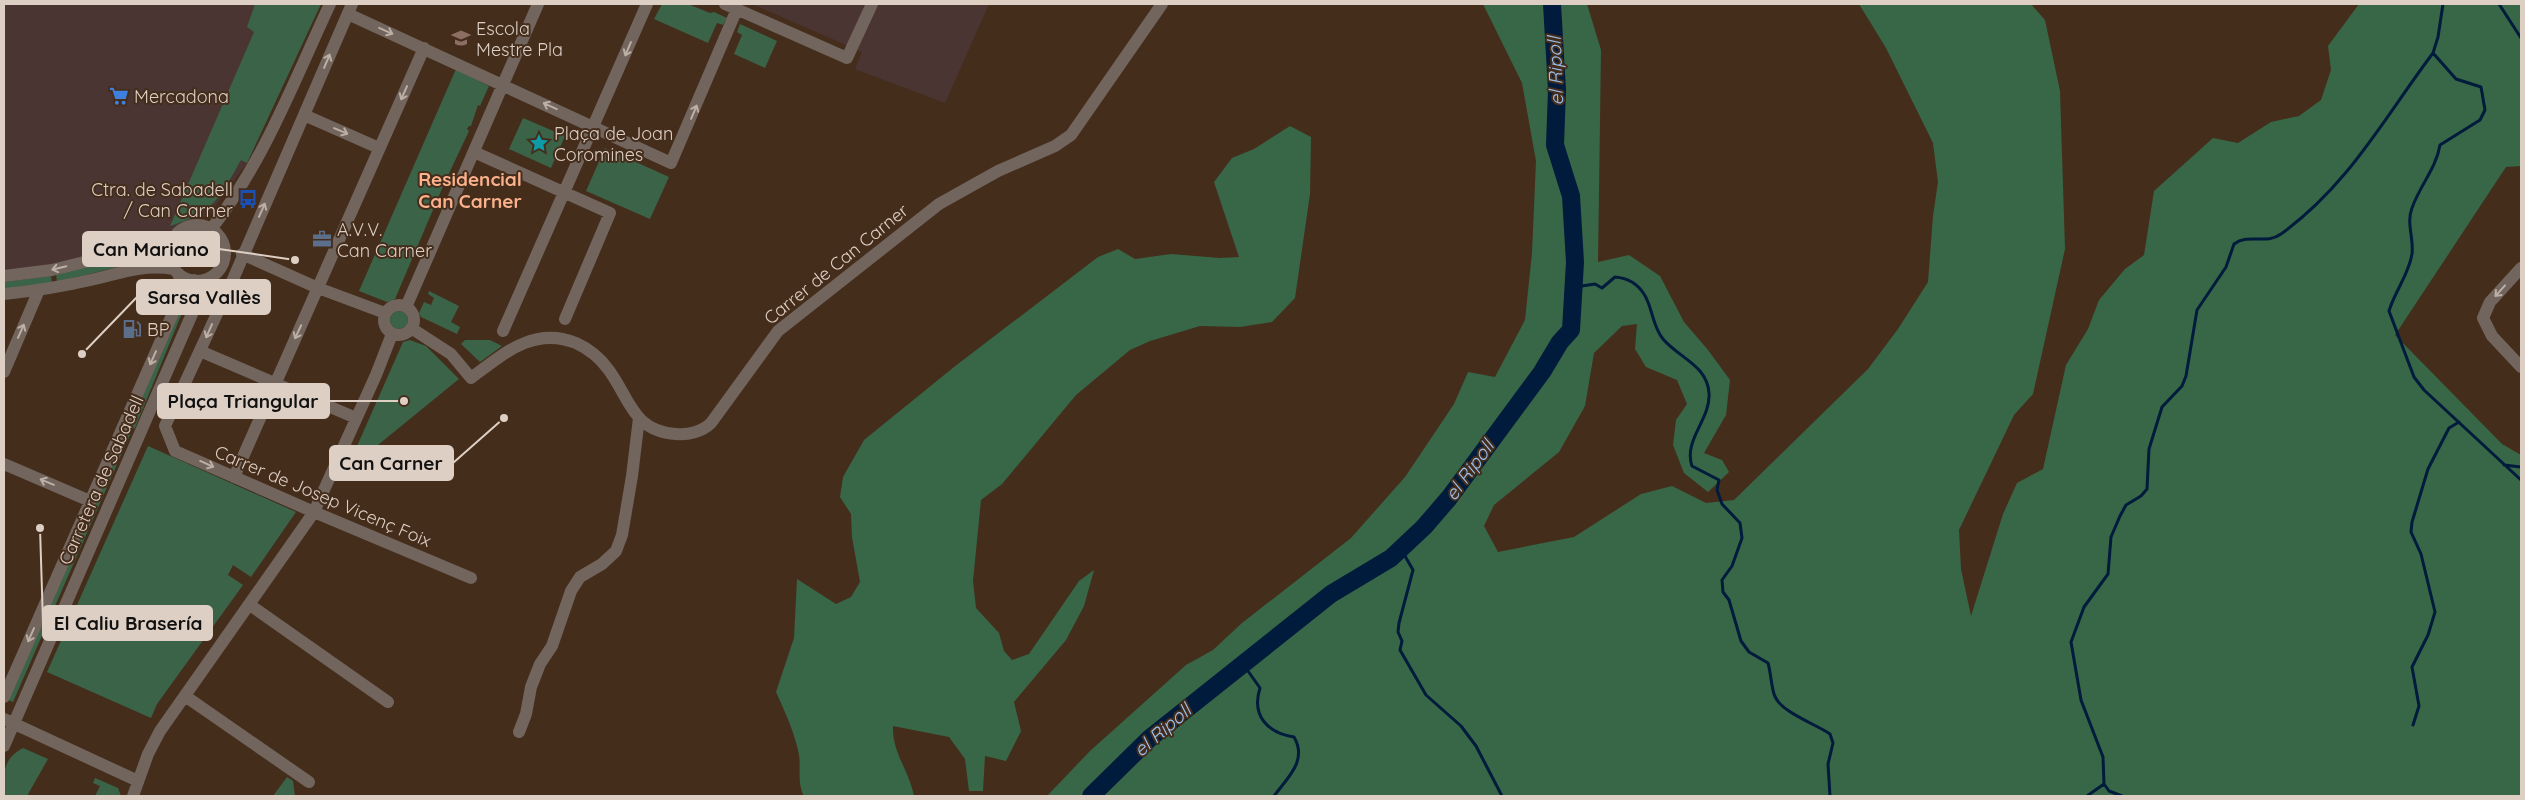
<svg xmlns="http://www.w3.org/2000/svg" width="2525" height="800" font-family="Quicksand,sans-serif">
  <style>
    .industrial { fill: #4a3532 }
    .green { fill: #3a6348 }
    .forest { fill: #376747 }
    .lines { fill: none; stroke-linecap: round; stroke-linejoin: round }
    .stream { stroke: #001b3c; stroke-width: 3 }
    .river { stroke: #001b3c; stroke-width: 18 }
    .minor { stroke: #71655d; stroke-width: 12 }
    .oneway { stroke: #bdafa5 }
    .labels { text-anchor: middle; dominant-baseline: central; stroke-width: 4; stroke-linejoin: round; paint-order: stroke }
    .poi-label { font-size: 18px; fill: #decfc4; stroke: #452d1c; text-anchor: start }
    .street-label { font-size: 18px; fill: #decfc4; stroke: #452d1c }
    .water-label { font-size: 19px; font-style: italic; fill: #9bc3f4; stroke: #452d1c }
    .neighbourhood-label { font-size: 19px; font-weight: bold; fill: #fbb18c; stroke: #452d1c }
    .leader { fill: none; stroke: #decfc4; stroke-width: 2 }
    .callout-dot { fill: #decfc4; stroke: #452d1c; stroke-width: 2 }
    .callout { fill: #decfc4; stroke: #decfc4; stroke-width: 2 }
    .callout-label { font-size: 19px; text-anchor: middle; font-weight: bold; fill: #111 }
  </style>
  <rect width="100%" height="100%" fill="#452d1c"/>
  <path class="industrial" d="M4 4H316L246 164 209 215 140 243 61 263 4 272Z
    M752 4H989L945 103 855 69 862 52Z"/>
  <path class="green" d="M255 4H321L247 163 241 160C219 199 214 212 170 226L254 32 247 27Z
    M662 4H688L710 13 714 12 727 18 723 25 717 23 708 43 654 19Z
    M740 24 777 41 765 68 734 54 742 35 737 32Z
    M456 69 489 86 480 106 478 105 471 126H469L467 129 469 131 444 184 395 299 387 302 359 291Z
    M523 118 565 136 551 168 509 149Z
    M605 148 669 177 650 219 586 191Z
    M144 253 146 260 57 282 56 274Z
    M51 276 52 283 4 289V282Z
    M429 291 459 306 451 322 460 327 457 334 421 317 419 313 424 302 431 305 434 298 428 294Z
    M390 320a9 9 0 1 1 18 0a9 9 0 1 1-18 0Z
    M179 313H182L135 428 132 430 13 702 8 700Z
    M410 340 426 346 459 379 346 471 403 342Z
    M465 340H490L502 346 480 362 461 344Z
    M148 446 296 512 251 577 233 565 228 575 243 585 157 704 151 718 47 672Z
    M23 748 48 759 27 796H4C4 775 1 760 23 748Z
    M287 777 293 781 295 796H273Z
    M95 778 118 788 121 796H95L100 786 93 783Z"/>
  <path class="forest" d="M1483 4H1587L1601 50 1598 262 1629 255 1660 276 1684 322 1708 350 1730 380 1726 415 1704 453 1722 460 1729 472 1708 492 1684 473 1673 445 1676 420 1687 404 1677 380 1646 367 1635 349 1637 324 1622 326 1594 353 1585 406 1559 452 1494 505 1484 526 1498 552 1574 537 1641 494 1672 486 1706 503 1734 500 1868 369 1898 329 1928 282 1933 216 1938 182 1933 143 1886 48 1859 4H2031L2045 20 2060 91 2065 249 2033 394 2014 415 1959 530 1961 569 1971 616 2003 514 2017 483 2043 469 2066 365 2088 329 2099 300 2125 269 2144 255 2154 191 2213 138 2238 143 2271 122 2299 116 2321 100 2331 70 2328 46 2359 4H2521V166L2506 167 2395 335 2502 444 2521 455V796H1047L1090 751 1186 665 1213 650 1242 623 1351 538 1405 477 1454 404 1468 372 1495 377 1525 320 1532 253 1536 161 1522 83Z
    M1290 126 1311 137 1310 194 1295 298 1272 322 1240 327 1200 326 1150 341 1130 350 1076 395 1002 484 981 500 973 581 976 608 999 633 1004 651 1012 660 1029 654 1079 581 1094 570 1084 606 1066 640 1014 702 1021 731 1006 761 985 756 983 791H969L965 759 949 737 893 726C892 753 909 770 914 796H804C797 783 801 769 799 755 795 733 785 712 776 692L794 638 797 579 836 604 851 597 860 582 852 537 851 514 840 497 843 477 864 440 954 367 1098 257 1118 249 1135 259 1171 254 1220 258 1239 257 1214 182 1232 158 1254 149Z"/>
  <g class="lines">
    <path class="stream" d="M2499 4 2521 38
      M2433 53 2456 79 2481 87 2485 110 2480 120 2440 145C2436 169 2420 185 2412 208 2406 223 2414 238 2412 254 2409 274 2395 291 2389 311L2414 377 2424 390 2521 480
      M1575 287 1595 284 1602 288 1615 277C1627 278 1637 283 1644 294 1653 308 1652 326 1663 339 1679 358 1707 365 1709 393 1711 419 1683 440 1692 466L1719 480 1717 490 1722 504 1740 523 1742 538 1732 566 1722 580 1723 592 1729 600 1741 641 1749 652 1768 663C1771 674 1771 684 1774 694 1779 712 1816 724 1830 734L1833 743 1828 764 1830 796
      M2504 465 2521 467
      M1401 549 1413 570 1399 623 1398 632 1402 641 1400 650 1426 695 1461 726 1476 746 1502 796
      M1243 664 1260 688C1251 716 1268 733 1294 737 1308 761 1287 778 1274 796
      M2413 725 2419 706 2412 667 2428 635 2435 612 2421 554 2411 532 2412 522 2428 469 2449 428 2459 422
      M2087 796 2104 784
      M2122 796 2109 791 2104 784 2103 757 2081 700 2071 642 2084 607 2108 574 2111 537 2120 516 2126 505 2141 496 2147 489 2149 449 2162 407 2182 386 2186 376 2197 310 2226 267 2234 244C2249 233 2266 245 2281 234 2349 185 2384 118 2433 53L2438 37 2443 4"/>
    <path class="river" d="M1091 796 1150 738 1331 594 1391 558 1424 527 1449 498 1542 372 1560 342 1571 330 1575 262 1571 196 1555 145 1557 90 1552 4"/>
    <path class="minor" d="M352 4 234 277 165 426 175 451 314 512 471 578
      M725 4 847 58 872 4
      M348 14 671 163 737 9
      M304 115 379 148
      M474 152 610 213 565 319
      M169 253a28 28 0 1 1 56 0a28 28 0 1 1-56 0Z
      M212 228C264 161 294 81 330 4
      M242 254 318 288 385 313
      M2521 268 2490 302 2483 318 2492 336 2521 367
      M4 276 52 270 149 246 174 237
      M4 294C35 291 65 286 95 279 124 272 144 264 174 269
      M384 320a15 15 0 1 1 30 0a15 15 0 1 1-30 0Z
      M406 307 538 4
      M411 328 451 354 471 378C503 354 534 326 576 343 589 349 600 358 608 369 630 398 632 431 676 434 688 435 702 432 711 423L778 331 939 204 998 171 1055 146 1071 135 1162 4
      M503 331 647 4
      M200 351 356 418
      M4 372 39 290
      M4 464 90 501
      M234 477 424 48
      M250 605 388 702
      M185 696 309 782
      M4 697 177 304 180 293 179 274
      M4 719 138 781
      M519 732 526 714 531 687 540 664 552 646 571 591 580 577 602 564 616 551 622 535 632 476 639 418
      M4 746 192 314 194 280
      M133 796 148 754 160 731 314 512 376 375 392 334"/>
  </g>
  <defs><path id="oneway-shaft" d="M-6 0H5M1.5-3L5.5 0L1.5 3" fill="none" stroke-width="1.6" stroke-linecap="round" stroke-linejoin="round" transform="scale(1.25)"/></defs>
  <g class="oneway">
    <use href="#oneway-shaft" transform="translate(386 31) rotate(24)"/>
    <use href="#oneway-shaft" transform="translate(628 49) rotate(113)"/>
    <use href="#oneway-shaft" transform="translate(327 61) rotate(-67)"/>
    <use href="#oneway-shaft" transform="translate(404 93) rotate(114)"/>
    <use href="#oneway-shaft" transform="translate(550 106) rotate(-155)"/>
    <use href="#oneway-shaft" transform="translate(694 112) rotate(-67)"/>
    <use href="#oneway-shaft" transform="translate(341 131) rotate(23)"/>
    <use href="#oneway-shaft" transform="translate(262 210) rotate(-66)"/>
    <use href="#oneway-shaft" transform="translate(59 268) rotate(167)"/>
    <use href="#oneway-shaft" transform="translate(2500 291) rotate(132)"/>
    <use href="#oneway-shaft" transform="translate(21 331) rotate(-66)"/>
    <use href="#oneway-shaft" transform="translate(209 331) rotate(114)"/>
    <use href="#oneway-shaft" transform="translate(298 332) rotate(115)"/>
    <use href="#oneway-shaft" transform="translate(153 358) rotate(114)"/>
    <use href="#oneway-shaft" transform="translate(207 464) rotate(24)"/>
    <use href="#oneway-shaft" transform="translate(47 482) rotate(-157)"/>
    <use href="#oneway-shaft" transform="translate(31 635) rotate(114)"/>
  </g>
  <defs>
    <g id="school-bare" transform="scale(1.5)"><path d="M0-5L7-2L0 1L-7-2ZM-4 1L0 2.5L4 1V4Q0 6-4 4Z" fill="#8d6e63" stroke="#452d1c" stroke-width="2.5" paint-order="stroke"/></g>
    <g id="supermarket-bare" transform="scale(1.5)"><path d="M-6-5.5h2.5l.6 2H6L4.5 2H-2.5L-4.4-4H-6ZM-1.5 3.2a1.3 1.3 0 1 0 .1 0ZM3 3.2a1.3 1.3 0 1 0 .1 0Z" fill="#3f7fe0" stroke="#452d1c" stroke-width="2.5" paint-order="stroke"/></g>
    <g id="sight-bare" transform="scale(1.5)"><path d="M0-6L1.8-2.2L6-1.7L2.9 1.2L3.7 5.4L0 3.3L-3.7 5.4L-2.9 1.2L-6-1.7L-1.8-2.2Z" fill="#0f9aa8" stroke="#452d1c" stroke-width="2.5" paint-order="stroke"/></g>
    <g id="bus-bare" transform="scale(1.5)"><path d="M-5-6H5V4H4V6H2V4H-2V6H-4V4H-5ZM-3.5-4V0h7V-4ZM-3.5 1.2v1.5H-2V1.2ZM2 1.2v1.5H3.5V1.2Z" fill="#1a4fb4" stroke="#452d1c" stroke-width="2.5" paint-order="stroke"/></g>
    <g id="office-bare" transform="scale(1.5)"><path d="M-6-3h4V-5.5h4V-3h4V5H-6ZM-1-4.5V-3h2v-1.5ZM-6 0V1H6V0Z" fill="#5c6f8a" stroke="#452d1c" stroke-width="2.5" paint-order="stroke"/></g>
    <g id="fuel-bare" transform="scale(1.5)"><path d="M-5.5-6h7V0h2V4h1.3V-2.5L3-4.5l.8-.8L6-3V5H2.5V1h-1V6h-7ZM-4.2-4.7v3.2H.2V-4.7Z" fill="#5c6f8a" stroke="#452d1c" stroke-width="2.5" paint-order="stroke"/></g>
  </defs>
  <g fill-rule="evenodd">
    <use href="#school-bare" x="461" y="38"/>
    <use href="#supermarket-bare" x="119" y="96"/>
    <use href="#sight-bare" x="539" y="143"/>
    <use href="#bus-bare" x="248" y="199"/>
    <use href="#office-bare" x="322" y="239"/>
    <use href="#fuel-bare" x="132" y="329"/>
  </g>
  <g class="labels">
    <g class="poi-label">
      <text x="476" y="28">Escola<tspan x="476" dy="21">Mestre Pla</tspan></text>
      <text x="134" y="96">Mercadona</text>
      <text x="554" y="133">Plaça de Joan<tspan x="554" dy="21">Coromines</tspan></text>
      <text x="233" y="189" text-anchor="end">Ctra. de Sabadell<tspan x="233" dy="21">/ Can Carner</tspan></text>
      <text x="337" y="229">A.V.V.<tspan x="337" dy="21">Can Carner</tspan></text>
      <text x="147" y="329">BP</text>
    </g>
    <g class="street-label">
      <text transform="translate(836 264) rotate(-39)">Carrer de Can Carner</text>
      <text transform="translate(101 480) rotate(-66)">Carretera de Sabadell</text>
      <text transform="translate(323 496) rotate(23)">Carrer de Josep Vicenç Foix</text>
    </g>
    <g class="water-label">
      <text transform="translate(1555 71) rotate(-92)">el Ripoll</text>
      <text transform="translate(1469 470) rotate(-54)">el Ripoll</text>
      <text transform="translate(1162 730) rotate(-41)">el Ripoll</text>
    </g>
    <g class="neighbourhood-label">
      <text x="470" y="179">Residencial<tspan x="470" dy="22">Can Carner</tspan></text>
    </g>
  </g>
  <path class="leader" d="M295 260L219 249M82 354L137 297M404 401L329 401M504 418L453 463M40 528L43 623"/>
  <g class="callout-dot">
    <circle cx="295" cy="260" r="5"/>
    <circle cx="82" cy="354" r="5"/>
    <circle cx="404" cy="401" r="5"/>
    <circle cx="504" cy="418" r="5"/>
    <circle cx="40" cy="528" r="5"/>
  </g>
  <g class="callout">
    <rect x="83" y="232" width="136" height="34" rx="5"/>
    <rect x="137" y="280" width="133" height="34" rx="5"/>
    <rect x="158" y="384" width="171" height="34" rx="5"/>
    <rect x="330" y="446" width="123" height="34" rx="5"/>
    <rect x="43" y="606" width="169" height="34" rx="5"/>
  </g>
  <g class="callout-label">
    <text x="151" y="256">Can Mariano</text>
    <text x="204" y="304">Sarsa Vallès</text>
    <text x="243" y="408">Plaça Triangular</text>
    <text x="391" y="470">Can Carner</text>
    <text x="128" y="630">El Caliu Brasería</text>
  </g>
  <rect width="2525" height="800" fill="none" stroke="#decfc4" stroke-width="10"/>
</svg>
